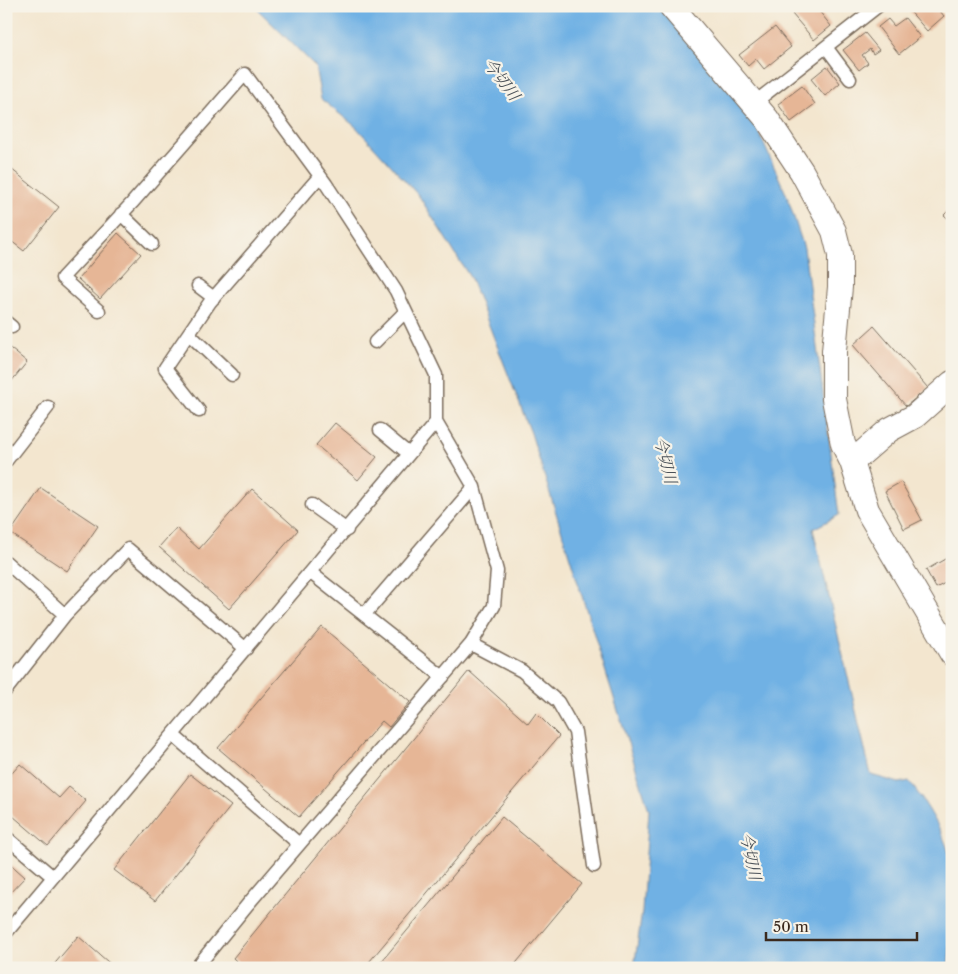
<svg xmlns="http://www.w3.org/2000/svg" width="958" height="974" font-family="'Libre Caslon Text','Noto Serif JP',serif">
  <style>
    .water { fill: #6fb1e4; stroke: #556e81 }
    .building { fill: #e6b696 }
    .lines { fill: none; stroke-linecap: round; stroke-linejoin: round }
    .service-casing { stroke: #7b6c5c; stroke-width: 15 }
    .minor-casing { stroke: #7b6c5c; stroke-width: 26 }
    .service { stroke: #fff; stroke-width: 12 }
    .minor { stroke: #fff; stroke-width: 24 }
    .labels { text-anchor: middle; dominant-baseline: central; stroke-width: 4.5; stroke-linejoin: round; paint-order: stroke }
    .water-label { font-size: 16px; font-style: italic; fill: #4b5259; stroke: #f7f3e8 }
  </style>
  <rect width="100%" height="100%" fill="#f7f3e8"/>
  <filter id="ink" filterUnits="userSpaceOnUse"><feTurbulence type="fractalNoise" baseFrequency=".02" numOctaves="2"/><feDisplacementMap in="SourceGraphic" scale="10" xChannelSelector="R" yChannelSelector="G"/><feConvolveMatrix kernelMatrix="1 2 1 2 8 2 1 2 1" color-interpolation-filters="sRGB"/></filter>
  <filter id="wash" filterUnits="userSpaceOnUse"><feTurbulence type="fractalNoise" baseFrequency=".0096" numOctaves="4" result="noise"/><feDisplacementMap in="SourceGraphic" scale="20" xChannelSelector="R" yChannelSelector="G"/><feGaussianBlur stdDeviation="1.12" result="paint"/><feColorMatrix in="noise" values="0 0 0 0 0 0 0 0 0 0 0 0 0 0 0 0 0 1.4 0 .05"/><feComposite in="paint" operator="in"/></filter>
  <g filter="url(#wash)">
    <rect width="100%" height="100%" fill="#f3e6cf"/>
    <path class="water" d="M254 6H659L747 106 787 196 804 248 839 515 813 529 871 775 899 783 909 781C928 806 947 836 952 867 956 897 951 938 948 968H634L642 912 649 810 531 433 471 279 419 196 356 127 321 99 315 66Z"/>
    <g id="blocks">
      <path class="building" d="M801 6H815L831 26 814 40 792 14Z
        M911 6H936L944 16 927 31 908 9Z
        M905 18 920 37 899 54 878 27 888 19 894 26Z
        M775 27 791 47 764 69 756 59 748 66 739 55Z
        M865 33 879 50 873 54 870 49 862 55 868 63 859 70 843 50Z
        M827 66 840 83 825 96 811 79Z
        M802 86 815 104 791 122 778 104Z
        M6 165 59 207 24 251 6 237Z
        M952 207V222L944 215Z
        M118 233 141 254 100 299 78 279Z
        M874 326 928 388 906 406 853 345Z
        M6 345 27 362 6 388Z
        M335 423 377 457 358 480 316 445Z
        M901 482 922 520 904 529 885 491Z
        M41 488 98 526 67 571 10 533Z
        M252 489 298 530 229 609 159 547 176 528 199 549Z
        M952 555V579L936 588 926 570Z
        M322 627 410 702 389 727 382 721 299 817 218 748Z
        M469 671 528 724 536 713 559 736 364 968H244L233 958Z
        M20 764 59 798 69 787 86 801 48 846 6 810V780Z
        M190 774 231 806 155 901 114 870Z
        M502 817 582 884 512 968H376Z
        M6 860 25 877 6 897Z
        M78 936 115 968H51Z"/>
    </g>
  </g>
  <g filter="url(#ink)">
    <use href="#blocks" fill-opacity="0" stroke="#7b6c5c" stroke-width="1"/>
    <g class="lines">
      <g class="service-casing">
        <path id="service" d="M826 47 850 79
          M754 103 878 6
          M121 214 152 244
          M198 286 214 298
          M6 322 12 327
          M189 334 232 375
          M375 342 405 312
          M199 411 165 368 210 302 320 176
          M380 430 409 454
          M6 461 48 407
          M312 505 347 530
          M6 562 65 615 128 549 246 649
          M311 573 443 677
          M364 615 474 487
          M471 644 522 671 558 702 575 732 594 866
          M6 690 65 615
          M173 735 299 844
          M6 837 53 877
          M6 933 436 422V375L396 291 326 184 245 74 132 203 62 278 99 311
          M196 968 248 904 471 644 494 606 497 571 474 487 436 422"/>
      </g>
      <g class="minor-casing">
        <path id="minor" d="M671 6 767 119 802 172 834 231 840 255V287L834 351V399L843 444 852 462 867 510 952 654
          M852 462 889 430 915 416 952 383"/>
      </g>
      <use href="#service" class="service"/>
      <use href="#minor" class="minor"/>
    </g>
  </g>
  <g class="labels">
    <g class="water-label">
      <text transform="translate(502 79) rotate(53)">今切川</text>
      <text transform="translate(666 460) rotate(76)">今切川</text>
      <text transform="translate(751 856) rotate(78)">今切川</text>
    </g>
  </g>
  <rect width="958" height="974" fill="none" stroke="#f7f3e8" stroke-width="25"/>
  <path d="M766 932v8h151v-8" fill="none" stroke="#3b2a1e" stroke-width="2.5"/>
  <text x="773" y="932" font-size="15" fill="#3b2a1e" stroke="#f7f3e8" stroke-width="4" paint-order="stroke">50 m</text>
</svg>
